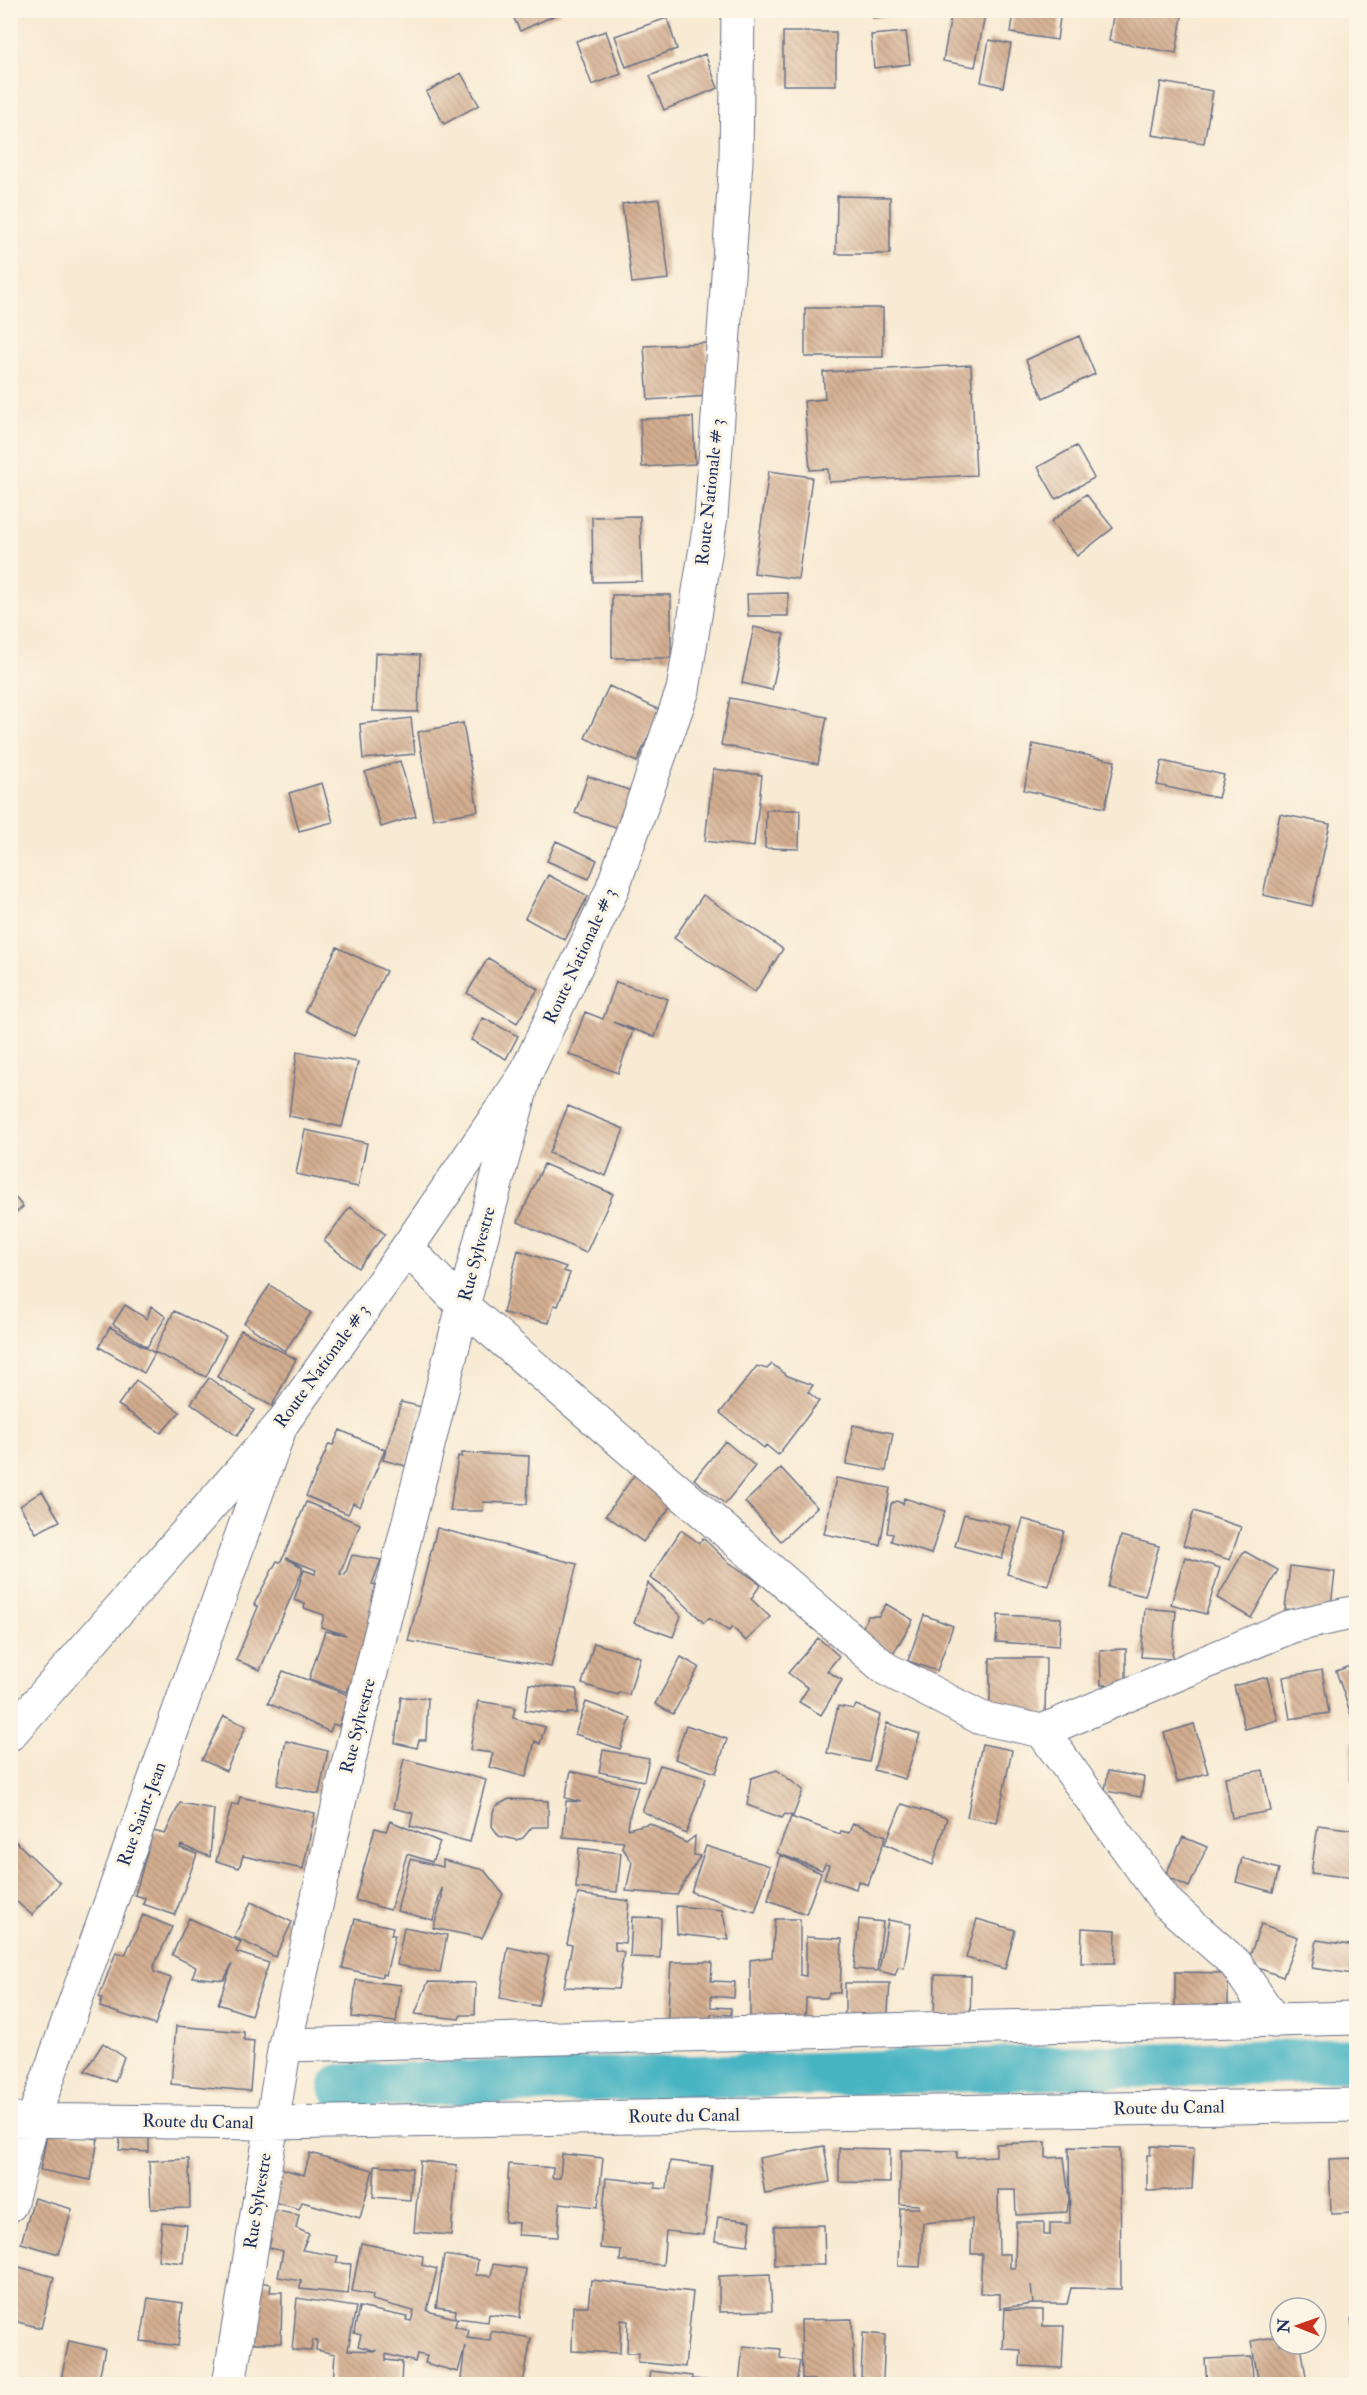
<svg xmlns="http://www.w3.org/2000/svg" width="1367" height="2395" font-family="'IM FELL Double Pica',serif">
  <style>
    .lines { fill: none; stroke-linecap: round; stroke-linejoin: round }
    .stream { stroke: #46b4c2; stroke-width: 12 }
    .canal { stroke: #46b4c2; stroke-width: 44 }
    .building { fill: url(#building-back-hatch) }
    .minor-casing { stroke: #687087; stroke-width: 35 }
    .major-casing { stroke: #687087; stroke-width: 35 }
    .minor { stroke: #fff; stroke-width: 33 }
    .major { stroke: #fff; stroke-width: 33 }
    .labels { text-anchor: middle; dominant-baseline: central; stroke-width: 6; stroke-linejoin: round; paint-order: stroke }
    .street-label { font-size: 18px; fill: #1b2f5e; stroke: #fcf5e5 }
  </style>
  <defs>
    <pattern id="building-back-hatch" width="6" height="6" patternUnits="userSpaceOnUse" patternTransform="scale(1.5)"><rect width="6" height="6" fill="#d4ae90"/><path d="M-1 5l2 2M0 0l6 6M5-1l2 2" fill="none" stroke="#ab8e79"/></pattern>
  </defs>
  <rect width="100%" height="100%" fill="#fcf5e5"/>
  <filter id="ink" filterUnits="userSpaceOnUse"><feTurbulence type="fractalNoise" baseFrequency=".0167" numOctaves="2"/><feDisplacementMap in="SourceGraphic" scale="12" xChannelSelector="R" yChannelSelector="G"/><feConvolveMatrix kernelMatrix="1 2 1 2 8 2 1 2 1" color-interpolation-filters="sRGB"/></filter>
  <filter id="wash" filterUnits="userSpaceOnUse"><feTurbulence type="fractalNoise" baseFrequency=".008" numOctaves="4" result="noise"/><feDisplacementMap in="SourceGraphic" scale="24" xChannelSelector="R" yChannelSelector="G"/><feGaussianBlur stdDeviation="1.35" result="paint"/><feColorMatrix in="noise" values="0 0 0 0 0 0 0 0 0 0 0 0 0 0 0 0 0 1.4 0 .05"/><feComposite in="paint" operator="in"/></filter>
  <g filter="url(#wash)">
    <rect width="100%" height="100%" fill="#f8ead3"/>
    <g class="lines">
      <path class="stream" d="M1178 2072 1356 2073"/>
      <path class="canal" d="M341 2086 1356 2060"/>
    </g>
    <g id="blocks">
      <path class="building" d="M510 10H559L560 13 520 31Z
        M872 10H908V14L873 18Z
        M952 10H986L975 67 943 61Z
        M1014 10H1061L1057 40 1011 33Z
        M1114 10H1183L1176 53 1109 41Z
        M667 18 677 49 626 67 615 36Z
        M606 31 621 74 592 85 576 41Z
        M783 32H836V85H783Z
        M906 32 910 64 874 68 871 35Z
        M989 40 1011 44 1003 87 981 82Z
        M705 54 718 88 664 110 650 76Z
        M461 73 479 105 444 124 426 92Z
        M1161 82 1213 91 1204 143 1152 135Z
        M837 196 890 197V254H836Z
        M659 199 669 279 632 283 622 204Z
        M805 308H883V357H805Z
        M1079 336 1095 374 1043 398 1026 360Z
        M706 343 709 396 648 400 644 346Z
        M971 365 976 475 829 482 828 469 810 470 804 401 825 399 823 372Z
        M693 417 695 464 642 467 640 419Z
        M1076 446 1094 478 1056 499 1038 467Z
        M769 471 812 477 798 579 754 573Z
        M1086 494 1113 528 1077 556 1051 522Z
        M640 516 642 581 593 582 592 517Z
        M788 593V616H748L747 594Z
        M612 595H671V658H612Z
        M754 627 784 634 772 690 742 683Z
        M375 653 420 655 418 712 373 711Z
        M609 686 660 710 637 762 585 738Z
        M730 698 827 717 818 764 721 745Z
        M411 718 415 754 363 759 360 724Z
        M463 723 478 811 433 819 418 732Z
        M1033 744 1115 761 1105 808 1024 790Z
        M400 761 416 816 381 827 365 772Z
        M1162 761 1224 775 1218 798 1157 785Z
        M713 769 762 775 754 847 705 841Z
        M588 776 637 793 624 830 575 813Z
        M322 783 333 822 299 831 289 793Z
        M766 810H800L799 849 765 848Z
        M1280 814 1330 824 1312 906 1263 895Z
        M556 841 597 860 589 879 547 861Z
        M548 875 588 896 565 940 525 918Z
        M703 895 783 949 755 992 674 938Z
        M337 947 386 971 354 1036 305 1011Z
        M488 958 538 989 517 1023 467 993Z
        M616 982 668 999 655 1037 613 1022 633 1031 618 1073 569 1054 585 1012 603 1019Z
        M483 1018 518 1036 506 1059 471 1040Z
        M297 1052 358 1062 342 1127 289 1116Z
        M568 1106 624 1129 606 1176 549 1153Z
        M305 1130 367 1143 358 1187 296 1174Z
        M544 1164 613 1194 586 1253 518 1222Z
        M10 1191 23 1207 10 1217Z
        M350 1207 385 1234 358 1268 324 1241Z
        M518 1250 566 1267 564 1271 570 1273 558 1306 554 1305 549 1323 503 1313Z
        M270 1285 311 1313 285 1351 244 1323Z
        M125 1305 147 1319 151 1306 166 1317 147 1347 113 1324Z
        M174 1311 226 1336 206 1377 154 1352Z
        M110 1327 155 1353 144 1373 99 1347Z
        M241 1330 296 1359 272 1406 217 1377Z
        M772 1364 788 1376 813 1385 808 1392 819 1401 778 1455 766 1445 764 1448 720 1413 757 1366 767 1369Z
        M209 1378 254 1410 237 1436 191 1403Z
        M136 1380 180 1412 161 1433 118 1405Z
        M401 1402 422 1407 406 1466 383 1460Z
        M853 1425 893 1433 886 1471 846 1464Z
        M340 1430 385 1450 360 1507 353 1503 348 1514 306 1496 329 1444 333 1445Z
        M725 1441 755 1466 725 1504 694 1479Z
        M462 1453 529 1456 527 1504 484 1502 483 1511H450L458 1456 462 1457Z
        M781 1468 817 1507 781 1541 745 1502Z
        M635 1474 673 1504 643 1542 606 1515Z
        M836 1478 890 1488 880 1545 824 1534Z
        M42 1491 60 1521 36 1533 20 1506Z
        M904 1498 945 1511 931 1554 891 1541 893 1534 887 1533 891 1504 897 1501 903 1504Z
        M306 1502 360 1524 340 1574 345 1575 352 1555 381 1560 372 1584 378 1586 355 1686 349 1685 347 1692 309 1679 325 1631 346 1635 321 1627 324 1615 304 1608 305 1604 294 1600 304 1570 315 1574 316 1570 286 1558 302 1567V1571L260 1670 236 1660 258 1607 254 1604 277 1561 280 1562 284 1556Z
        M1194 1511 1241 1527 1230 1560 1183 1545Z
        M964 1514 1011 1526 1002 1559 955 1546Z
        M1023 1519 1064 1531 1048 1586 1007 1574Z
        M437 1528 577 1564 551 1667 408 1641Z
        M681 1530 699 1543 703 1538 727 1561 761 1584 751 1599 770 1617 746 1641 732 1627 729 1631 709 1618 704 1623 673 1593 650 1578Z
        M1121 1536 1159 1546 1145 1596 1108 1587Z
        M1244 1551 1278 1570 1251 1618 1217 1598Z
        M1185 1557 1220 1568 1206 1614 1171 1604Z
        M1290 1566 1335 1572 1330 1615 1285 1609Z
        M648 1583 681 1616 673 1637 634 1623Z
        M886 1604 913 1620 893 1654 856 1642 868 1616H879Z
        M1145 1608 1176 1611 1172 1659 1141 1657Z
        M924 1615 953 1626 937 1671 908 1661Z
        M998 1615 1061 1618 1059 1646 996 1642Z
        M818 1638 839 1656 827 1671 842 1680 821 1715 799 1702 808 1688 788 1673Z
        M594 1643 640 1657 629 1695 619 1692 618 1695 582 1684Z
        M1126 1649V1685H1101L1100 1650Z
        M681 1657 699 1667 673 1714 655 1704Z
        M990 1658H1046L1045 1717H990Z
        M1356 1664V1716L1352 1718 1336 1671Z
        M1322 1670 1329 1713 1290 1719 1283 1677Z
        M283 1671 349 1695 339 1726 333 1724 330 1732 268 1703Z
        M1267 1677 1278 1720 1245 1729 1234 1686Z
        M529 1684 577 1689V1713H567V1715L525 1710Z
        M401 1697 428 1698 426 1740H419L417 1748 395 1743Z
        M478 1701 515 1707 513 1718 545 1727 540 1744 535 1741 526 1777 489 1767 493 1753 470 1750Z
        M586 1702 631 1718 620 1749 575 1734Z
        M856 1705 880 1715 869 1762 827 1753 838 1706 854 1709Z
        M224 1716 246 1726 226 1771 202 1760Z
        M887 1723 920 1734 905 1779 874 1770Z
        M1194 1724 1208 1773 1177 1782 1164 1733Z
        M686 1725 727 1739 716 1773 675 1759Z
        M286 1741 328 1751 319 1794 277 1785Z
        M1352 1741H1356V1781L1350 1780Z
        M982 1744 1012 1750 997 1823 967 1817Z
        M603 1750 649 1758 644 1781 599 1772Z
        M404 1759 486 1780 470 1842 410 1826 413 1813 393 1808Z
        M660 1765 706 1778 686 1834 642 1811Z
        M777 1770 803 1790 793 1816 785 1814 782 1818 747 1805 751 1778Z
        M1263 1770 1271 1811 1232 1818 1225 1777Z
        M571 1771 638 1787 630 1814 628 1829 650 1823 686 1843 695 1836 694 1855 700 1856 677 1895 626 1891 632 1862 622 1847 624 1842 563 1837 566 1801 581 1802 565 1798Z
        M1108 1771 1144 1777 1141 1797 1105 1791Z
        M240 1797 315 1813 303 1869 243 1856 239 1868 216 1861 232 1804 238 1805Z
        M509 1799 548 1801V1827H532L523 1838 516 1840 499 1836 492 1826 493 1812 496 1806Z
        M180 1803 214 1809 210 1857 181 1845 180 1848 197 1854 175 1915 143 1904 145 1898 135 1895 153 1831 165 1834Z
        M902 1804 947 1818 933 1865 885 1844Z
        M791 1817 840 1834 841 1831 849 1833 853 1823 886 1836 868 1885 858 1881 856 1889 824 1878 829 1865 825 1864 822 1870 777 1853Z
        M390 1821 440 1842 432 1862 407 1854 390 1910 355 1900 375 1828 386 1831Z
        M1318 1825 1356 1830V1878L1311 1873Z
        M1183 1837 1207 1847 1189 1887 1165 1876Z
        M16 1842 60 1883 32 1915 10 1896V1849Z
        M706 1846 770 1866 755 1912 691 1892Z
        M579 1848 621 1853 617 1892 576 1888Z
        M780 1855 821 1873 806 1914 768 1900Z
        M1242 1858 1279 1869 1273 1892 1236 1882Z
        M410 1859 443 1867V1860L484 1870 503 1894 482 1938 433 1928 442 1900V1888L433 1920 397 1911Z
        M578 1894 629 1901 625 1943 615 1942V1950L624 1952 618 1989 564 1987 572 1945 567 1944Z
        M251 1902 292 1922 275 1957 234 1937Z
        M676 1906 722 1910 729 1940 677 1934Z
        M143 1915 172 1927 154 1966V1972L171 1978 155 2025 100 2007 102 1998 99 1997 116 1952 125 1955Z
        M632 1917 661 1918 660 1958 630 1957Z
        M189 1918 241 1942 236 1952 269 1963 251 2015 218 2004 232 1964 224 1980 192 1977 196 1967 172 1955Z
        M355 1919 393 1927 391 1935H395L386 1975 382 1974V1977L342 1968Z
        M775 1919H800V1975L806 1976V1937L842 1939 840 1993H829L827 1998H806L805 2026 750 2027V1960L772 1957Z
        M859 1919 883 1922 877 1971 854 1969Z
        M977 1919 1015 1930 1005 1969 966 1958Z
        M888 1920 911 1924 904 1968 898 1967 895 1975 879 1971Z
        M1261 1924 1298 1937 1283 1977 1247 1964Z
        M404 1927 447 1935 440 1973 397 1965Z
        M1082 1928 1116 1930 1115 1963H1081Z
        M1317 1940 1356 1946 1353 1974 1312 1968Z
        M508 1947 549 1956 538 2006 500 1998Z
        M671 1962H712L711 1981 735 1982 734 1998 711 1996V2007L731 2008V2015L711 2014V2024L667 2025Z
        M1175 1972 1228 1973V2010L1175 2009Z
        M935 1975 971 1976 970 2025H934Z
        M356 1980 401 1985 396 2022 352 2017Z
        M428 1982 476 1983 475 2015H461L459 2019 415 2014Z
        M845 1983H890L887 2025 845 2027Z
        M176 2026 244 2032V2040L254 2041 250 2091 171 2084Z
        M103 2043 124 2057 115 2082 85 2071Z
        M121 2129H149V2152L119 2150Z
        M48 2130 98 2139 91 2180 40 2170Z
        M1046 2142V2158L1064 2157 1069 2199 1067 2212 1016 2215 1015 2190H998L999 2254H1010V2268H1015L1016 2222H1044V2235H1050V2223H1070L1069 2147 1120 2148 1121 2289 1071 2288 1067 2304H1033L1031 2285 1033 2304 1000 2308V2294L980 2293 982 2254H971L972 2219 923 2223 920 2267 898 2266 900 2208H919V2205L900 2204 901 2150 957 2151V2158L996 2156V2144Z
        M824 2146 830 2182 765 2194 759 2158Z
        M1151 2146 1194 2148 1192 2189 1147 2191V2155H1150Z
        M839 2148 890 2149V2183L839 2182Z
        M310 2153 373 2170 360 2218 302 2202 299 2209 267 2200 276 2167 304 2175Z
        M562 2154 603 2158 598 2207 560 2203 558 2237 518 2235 519 2223 505 2222 509 2164 553 2168 552 2178H560Z
        M1356 2158V2213L1331 2214 1329 2159Z
        M189 2159 190 2208 151 2209 149 2161Z
        M420 2161 457 2165 451 2235 414 2232Z
        M670 2161 712 2166 704 2235 666 2231 663 2265 620 2261 621 2250 600 2248 606 2178 655 2183V2188L667 2189Z
        M375 2165 412 2168 410 2200 373 2197Z
        M34 2198 72 2209 59 2254 21 2243Z
        M261 2208 299 2215 296 2228 309 2234 302 2250 338 2256 336 2263 351 2264 348 2294 300 2289 301 2281 278 2277 283 2251 269 2248 271 2239 256 2236Z
        M718 2217 751 2221 748 2245 715 2241Z
        M162 2222 187 2225 183 2263 158 2260Z
        M824 2225 825 2265H775L774 2226Z
        M361 2243 423 2256 422 2265 437 2269 427 2311 455 2318 456 2310 436 2307 444 2255 478 2260 476 2275 491 2276 493 2264 526 2269 520 2318 489 2314 488 2322 457 2318 455 2326 469 2330 467 2338 490 2341 491 2331 531 2338 523 2384H483V2382L461 2379 465 2346 458 2372 425 2363 427 2356 417 2354 415 2362 386 2354V2360L402 2362 401 2384 333 2382 335 2354 316 2350 317 2341 313 2340 311 2351 292 2350 297 2298 356 2307 348 2350 377 2351 358 2346 361 2335 354 2333 359 2307 407 2317 406 2320 411 2321 414 2311 372 2300 373 2295 352 2291Z
        M16 2266 54 2277 41 2328 10 2320V2286Z
        M770 2274 772 2311 719 2312V2276Z
        M248 2280 271 2284 270 2292H282L281 2343H253Z
        M591 2280 693 2292 685 2367 638 2362 639 2353H627L628 2321 621 2320 620 2353 572 2351 573 2306H588Z
        M148 2298 183 2303 178 2346 141 2341Z
        M1005 2309 1043 2310V2326H1064L1062 2368 1020 2366 1021 2350 1003 2349Z
        M1356 2317V2342H1355L1351 2318Z
        M852 2319 854 2384H815L814 2380H802L801 2320Z
        M863 2333 885 2335 883 2379 861 2377Z
        M1280 2336V2344H1301L1307 2384H1259L1251 2341Z
        M69 2341 105 2349 98 2384H60Z
        M743 2346 781 2349 780 2358 800 2361 796 2384H739Z
        M1252 2357 1253 2384H1207L1205 2359Z
        M651 2371 692 2376V2379L713 2381 712 2384H649Z"/>
    </g>
  </g>
  <g filter="url(#ink)">
    <use href="#blocks" fill-opacity="0" stroke="#687087" stroke-width="1.5"/>
    <g class="lines">
      <g class="minor-casing">
        <path id="minor" d="M407 1248 463 1306 886 1669 981 1718 1042 1731 1167 1903 1236 1964 1274 2021
          M1042 1731 1292 1626 1356 1612
          M285 2045 1356 2018
          M10 2120 271 2123 1356 2105
          M10 2205 33 2120 281 1425
          M229 2384 285 2045 345 1776 463 1306 524 1079"/>
      </g>
      <g class="major-casing">
        <path id="major" d="M10 1734 281 1425 407 1248 525 1075 611 892 683 690 711 517 736 161 738 10"/>
      </g>
      <use href="#minor" class="minor"/>
      <use href="#major" class="major"/>
    </g>
  </g>
  <g class="labels">
    <g class="street-label">
      <text transform="translate(710 492) rotate(-84)">Route Nationale # 3</text>
      <text transform="translate(580 956) rotate(-65)">Route Nationale # 3</text>
      <text transform="translate(477 1254) rotate(-75)">Rue Sylvestre</text>
      <text transform="translate(322 1366) rotate(-54)">Route Nationale # 3</text>
      <text transform="translate(358 1726) rotate(-76)">Rue Sylvestre</text>
      <text transform="translate(142 1814) rotate(-70)">Rue Saint-Jean</text>
      <text transform="translate(1169 2108) rotate(-1)">Route du Canal</text>
      <text transform="translate(684 2116) rotate(-1)">Route du Canal</text>
      <text transform="translate(198 2122) rotate(1)">Route du Canal</text>
      <text transform="translate(258 2201) rotate(-81)">Rue Sylvestre</text>
    </g>
  </g>
  <rect width="1367" height="2395" fill="none" stroke="#fcf5e5" stroke-width="36"/>
  <g transform="translate(1298 2326) rotate(271)"><circle r="28" fill="#fcf5e5" stroke="#a2a6af" stroke-width="1.5"/>
  <path d="M0-4.5L10 22L0 15L-10 22Z" fill="#c8321e"/>
  <text y="-9" font-size="16" font-weight="bold" text-anchor="middle" fill="#1b2f5e">N</text>
  </g>
</svg>
